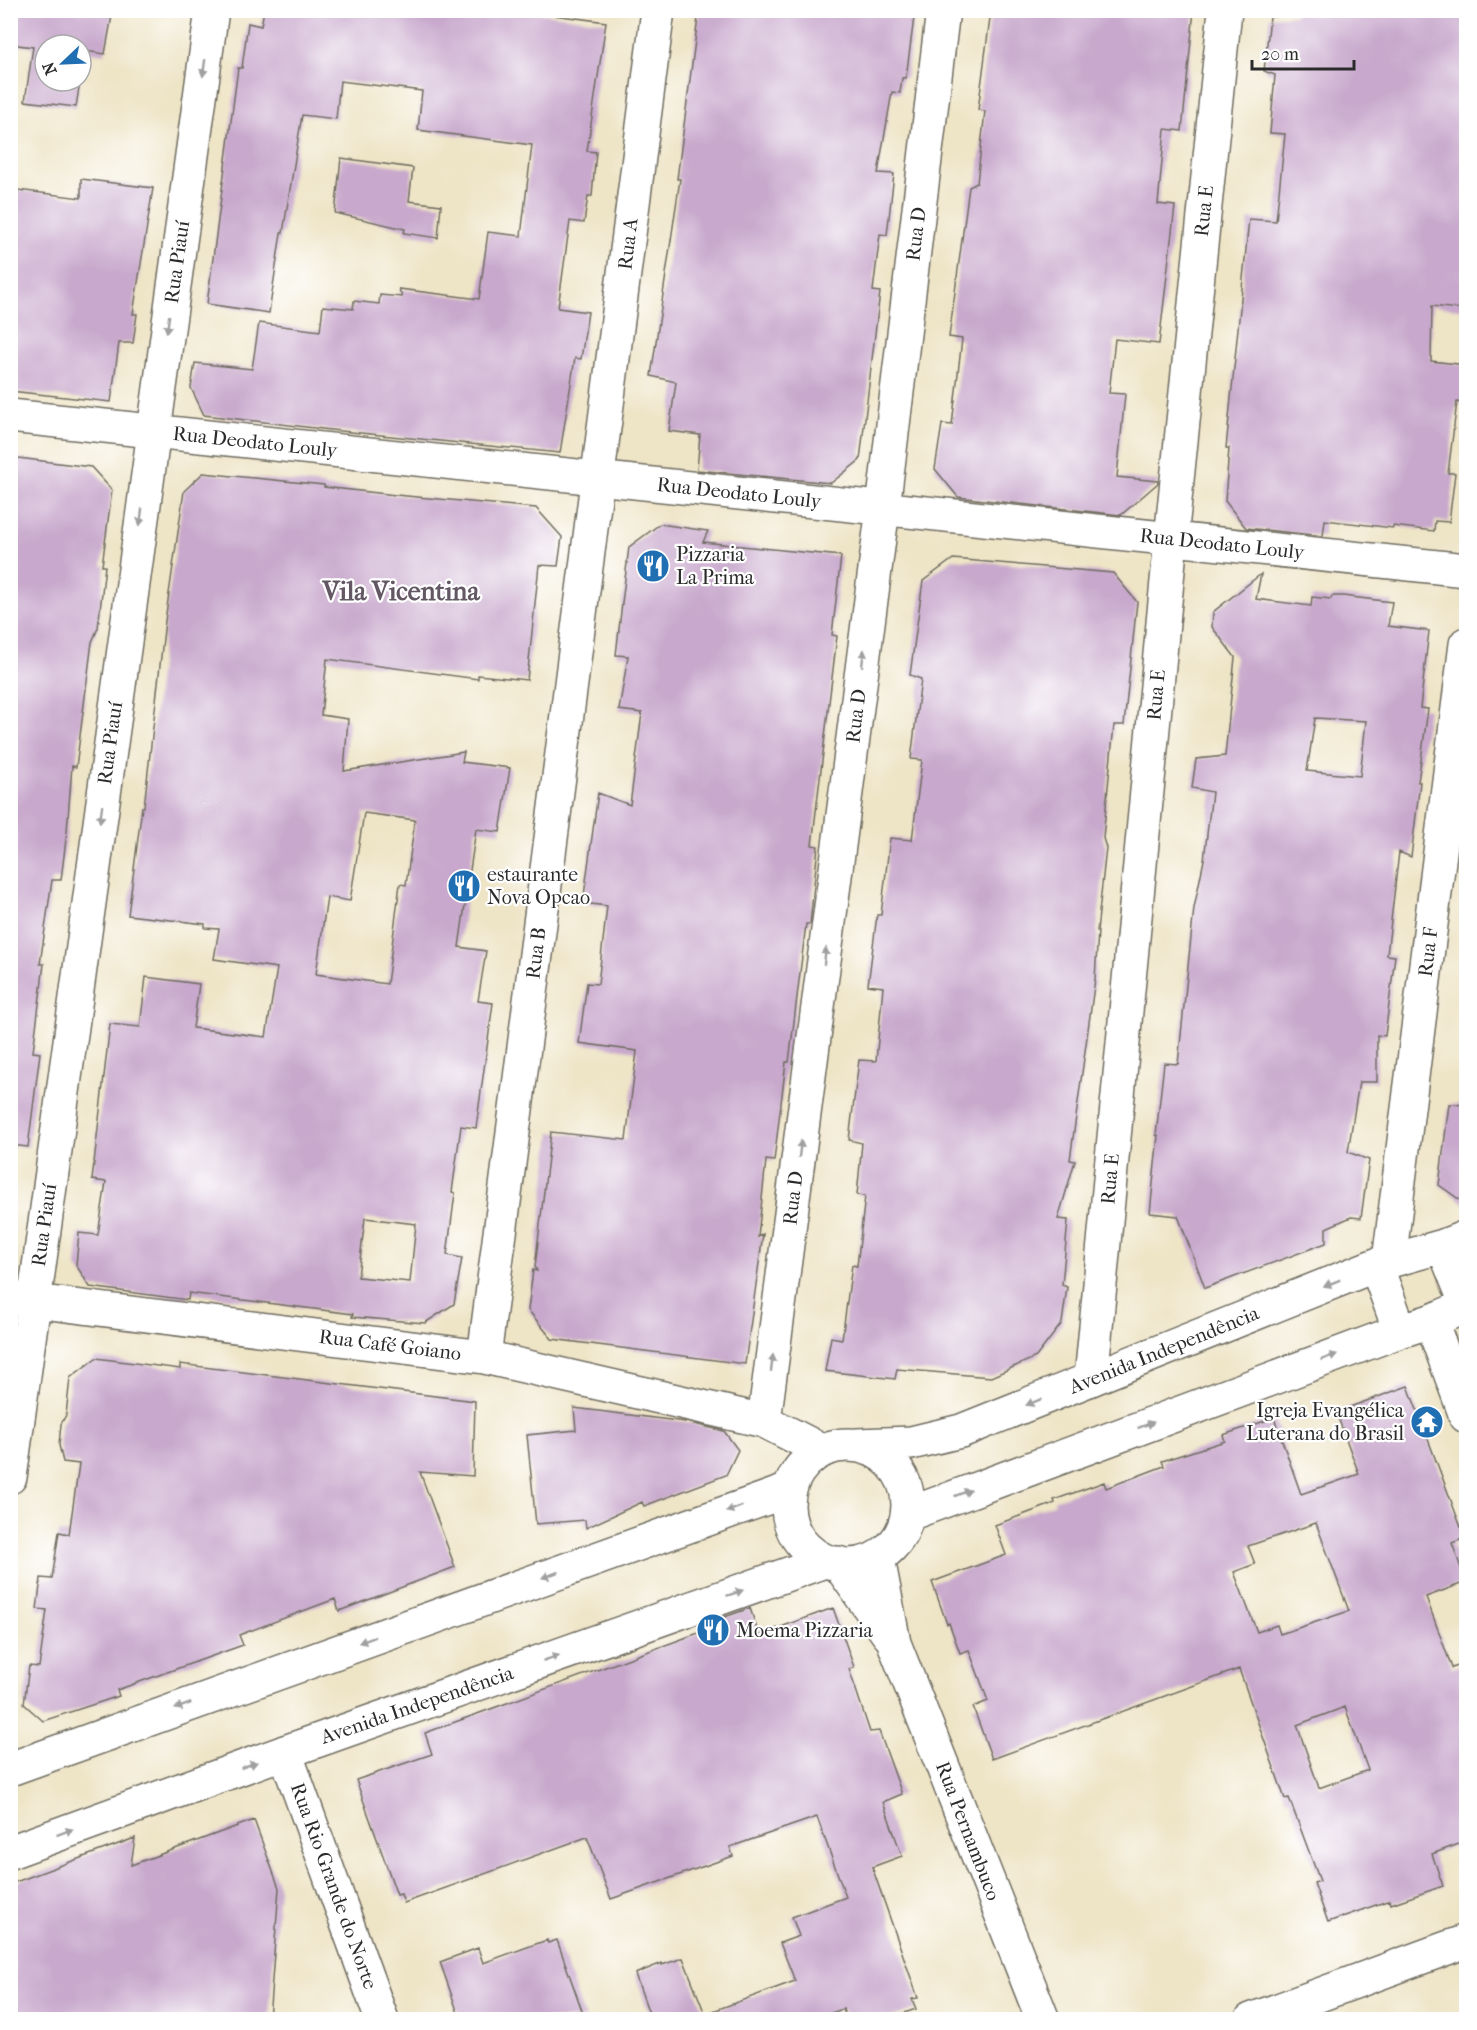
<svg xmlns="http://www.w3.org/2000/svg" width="1477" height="2030" font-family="'IM FELL French Canon',serif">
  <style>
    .building { fill: #c8a8cc; fill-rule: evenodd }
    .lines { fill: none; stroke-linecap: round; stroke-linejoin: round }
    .street-casing { stroke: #6f6c61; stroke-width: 36 }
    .secondary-casing { stroke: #6f6c61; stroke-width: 36 }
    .street { stroke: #fff; stroke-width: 33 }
    .secondary { stroke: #fff; stroke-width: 33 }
    .oneway { fill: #a0a0a0 }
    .labels { text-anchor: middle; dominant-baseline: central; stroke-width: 4.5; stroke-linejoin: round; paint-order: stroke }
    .street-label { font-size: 20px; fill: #2b2b2b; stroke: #fff }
    .poi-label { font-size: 20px; fill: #2b2b2b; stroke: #fff; text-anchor: start }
    .district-label { font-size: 26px; font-weight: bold; fill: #625763; stroke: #fff }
  </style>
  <rect width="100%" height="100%" fill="#fff"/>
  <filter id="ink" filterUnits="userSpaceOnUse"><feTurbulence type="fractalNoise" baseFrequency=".0167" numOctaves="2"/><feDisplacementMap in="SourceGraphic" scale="12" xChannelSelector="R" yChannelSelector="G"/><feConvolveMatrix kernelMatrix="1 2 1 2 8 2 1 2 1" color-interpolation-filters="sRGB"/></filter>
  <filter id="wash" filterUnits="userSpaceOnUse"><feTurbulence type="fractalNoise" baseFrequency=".008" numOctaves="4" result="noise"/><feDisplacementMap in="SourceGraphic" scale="24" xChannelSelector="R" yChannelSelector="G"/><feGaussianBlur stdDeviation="1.35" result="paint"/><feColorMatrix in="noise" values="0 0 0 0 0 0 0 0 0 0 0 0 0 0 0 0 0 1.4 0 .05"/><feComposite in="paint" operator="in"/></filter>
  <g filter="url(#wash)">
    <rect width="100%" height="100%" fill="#eee4c6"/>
    <g id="blocks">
      <path class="building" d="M10 10H113L105 54 85 51 81 74V45H45V81H80L76 107 25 101 33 47 10 44Z
        M264 10H515L606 22 587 151 596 152 592 196H588L584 223 570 221 558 308 588 312 581 359 575 358 560 453 331 430 204 415 191 388 195 363 252 369 259 323 320 331 323 306 353 309 354 301 379 304 380 295 402 297 399 289 479 299 488 232 521 236 532 145 418 130 422 91 340 81 336 119 302 115 283 233H281L269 313 207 304 238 68H242L248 23 261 26Z
        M699 10H915L906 78H902L900 93 892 92 878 173 894 174 887 235 880 234 873 291 880 292 860 460 831 483 697 470 700 435 669 431 676 382 651 376 680 179H677Z
        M991 10H1194L1182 131 1165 129 1158 204 1175 206 1159 344 1115 339 1109 393 1125 394 1117 477 1158 481V483L1121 515 958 497 935 469 942 424 952 425 962 339 949 337 969 187 977 183 985 111 978 110Z
        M1296 10H1467V310L1432 306 1431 361 1467 365V403L1457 402 1448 473H1455L1449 522 1435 521 1434 531 1393 526V528L1325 520 1323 536 1246 528 1225 501 1229 448H1226L1249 219 1276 221 1285 134 1270 133 1275 75 1264 71 1270 17 1295 15Z
        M341 158 413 168 409 201 441 205 438 238 404 233 405 229 335 213Z
        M81 179 153 188 133 314H137L133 343H119L111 402 10 391V189L81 198Z
        M10 457 91 467 112 490 102 566H105L98 628 92 642 76 767 72 766 67 831 61 880H52L40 964H44L33 1052 40 1053 28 1147 10 1145V685L14 646H10Z
        M203 473 324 485V487L396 495 536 508 562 537 558 566 539 565 527 680 478 675V679L327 659 321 715 348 719 344 771 464 752 462 762 510 768 500 832 476 829 459 947 486 951 478 1001 493 1003 476 1128 461 1126 452 1192 455 1193 447 1255 462 1258 454 1304 425 1323 352 1317 353 1314 189 1293 188 1300 90 1287 76 1265 79 1233 98 1235 106 1182 92 1180 110 1024 140 1027 146 977 199 984 193 1028 266 1037 277 968 214 959 219 929 205 928V924L128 915 142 807H144L165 621 184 491ZM364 813 415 820 406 885 400 884 387 984 316 974 327 897 350 901ZM365 1218 416 1224 410 1282 358 1277Z
        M660 524 708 531 703 542 841 556 832 635 837 636 812 845 818 846 810 924H806L789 1062H786L774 1161 766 1160 758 1237 763 1234 745 1364 552 1339 528 1310 533 1270 537 1271 535 1267 551 1132 626 1140 637 1051 579 1043 587 983 598 984 607 906 583 903 598 793 630 805 642 713 619 710 628 656 616 655 622 603 629 547Z
        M953 559 1113 573 1137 602 1124 725H1114L1103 838 1106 848 1097 931H1098L1095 979 1070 1160 1075 1161 1058 1219 1068 1220 1062 1285 1067 1287 1062 1323 1036 1357 991 1377 897 1369 895 1379 825 1371 831 1337 842 1339 852 1265 857 1266 865 1196 857 1195 862 1143 849 1140 859 1060 876 1061 883 987 868 985 877 915H881L890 838 912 840 922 760 911 759 921 679 910 675 923 581Z
        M1261 574 1256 599 1311 606 1312 597 1331 599 1332 596H1343L1392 602 1388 626 1429 631 1420 708 1428 709 1418 782H1420L1411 857 1399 852 1387 955 1395 956 1385 1036 1377 1035V1082H1359L1348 1152 1369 1160 1361 1218 1351 1217 1326 1228V1243L1205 1288 1178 1216 1150 1213 1158 1135H1156L1164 1063 1178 1064 1194 908 1204 860 1212 792 1192 788 1196 759 1225 756 1235 657 1212 627 1213 612ZM1315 718 1366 721 1360 776 1307 771Z
        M1449 1104 1467 1105V1205L1439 1185Z
        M96 1358 180 1369V1364L475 1401 473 1476 420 1472 455 1567 339 1611 335 1599 239 1635 243 1645 117 1690 119 1696 43 1721 24 1704 29 1666 39 1667 47 1610 37 1609 41 1578 52 1579 59 1532 69 1534 79 1464 63 1462 59 1445 61 1424 66 1415 70 1378Z
        M1408 1386 1465 1538 1452 1543 1466 1582 1426 1597 1452 1668 1467 1663V1841L1432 1854 1443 1886 1391 1904 1390 1900 1328 1922 1314 1883 1320 1881 1289 1798 1285 1799 1239 1669 992 1759 973 1707 988 1701 969 1650 960 1653 949 1623 947 1624 932 1582 1006 1555 995 1525 1055 1503 1054 1500 1104 1482 1106 1488 1164 1466 1162 1461 1225 1441 1223 1435 1274 1418 1301 1494 1359 1474 1336 1412ZM1316 1523 1349 1611 1280 1634 1277 1625 1257 1632 1234 1572 1255 1564 1248 1546ZM1345 1707 1368 1770 1319 1788 1297 1725Z
        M574 1408 686 1422 724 1431 738 1450 726 1475 644 1506 642 1502 586 1528 585 1520 536 1524 527 1435 576 1430Z
        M750 1608 759 1635 833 1608 854 1667 849 1669 870 1732 879 1731 902 1794 883 1802 902 1856 872 1867 918 1998 912 1999 916 2009 887 2019H847L843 2009 813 2019H651L635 1974 662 1963V1965L683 1958 705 2014 795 1981 780 1943 799 1936 792 1917 846 1897 817 1817 730 1847 733 1856 611 1899 587 1837 404 1903 401 1894 397 1895 356 1780 432 1754 425 1733 701 1632 699 1626Z
        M254 1820 279 1888 269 2019H10V1884L135 1838 131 1865Z
        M547 1940 548 1943 557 1940 585 2019H460L440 1962 478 1948 483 1963Z"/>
    </g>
  </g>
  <g filter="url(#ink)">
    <use href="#blocks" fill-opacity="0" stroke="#6f6c61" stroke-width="1.5"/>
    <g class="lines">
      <g class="street-casing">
        <path id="street" d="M10 416 1466 570
          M1389 1261 1466 644
          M10 1298 484 1357 764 1421 821 1450
          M1431 1321 1466 1416
          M484 1357 658 10
          M1091 1379 1171 539 1225 10
          M764 1421 883 508 943 10
          M10 1477 212 10
          M878 1558 894 1643 1043 2020
          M838 1563 888 1634
          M285 1752 382 2020
          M1251 2020 1466 1941"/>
      </g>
      <g class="secondary-casing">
        <path id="secondary" d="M1443 1246 1466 1303
          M1376 1265 1400 1331
          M857 1445 911 1443 961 1431 1376 1265 1443 1246 1466 1237
          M788 1505a60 60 0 1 1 120 0a60 60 0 1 1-120 0Z
          M909 1514 1400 1331 1431 1321 1466 1306
          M10 1769 789 1490
          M10 1852 285 1752 825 1561"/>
      </g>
      <use href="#street" class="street"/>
      <use href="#secondary" class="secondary"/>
    </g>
    <defs><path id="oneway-solid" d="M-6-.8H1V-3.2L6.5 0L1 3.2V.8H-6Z" transform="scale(1.5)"/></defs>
    <g class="oneway">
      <use href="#oneway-solid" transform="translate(204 68) rotate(98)"/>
      <use href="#oneway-solid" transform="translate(168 324) rotate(98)"/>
      <use href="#oneway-solid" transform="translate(141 517) rotate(98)"/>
      <use href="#oneway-solid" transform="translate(863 658) rotate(-83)"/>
      <use href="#oneway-solid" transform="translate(101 814) rotate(98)"/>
      <use href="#oneway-solid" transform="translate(825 956) rotate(-83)"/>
      <use href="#oneway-solid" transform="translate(800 1149) rotate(-83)"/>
      <use href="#oneway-solid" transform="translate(1332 1283) rotate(158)"/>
      <use href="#oneway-solid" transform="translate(1329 1357) rotate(-20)"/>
      <use href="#oneway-solid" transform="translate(772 1363) rotate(-83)"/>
      <use href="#oneway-solid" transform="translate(1034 1402) rotate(158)"/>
      <use href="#oneway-solid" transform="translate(1146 1425) rotate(-20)"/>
      <use href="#oneway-solid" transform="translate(963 1493) rotate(-20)"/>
      <use href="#oneway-solid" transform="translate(734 1509) rotate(160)"/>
      <use href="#oneway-solid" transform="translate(550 1575) rotate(160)"/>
      <use href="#oneway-solid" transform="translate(735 1593) rotate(-19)"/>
      <use href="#oneway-solid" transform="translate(367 1640) rotate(160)"/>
      <use href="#oneway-solid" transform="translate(551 1658) rotate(-19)"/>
      <use href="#oneway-solid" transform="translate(183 1706) rotate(160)"/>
      <use href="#oneway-solid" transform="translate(249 1765) rotate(-20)"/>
      <use href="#oneway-solid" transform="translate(65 1832) rotate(-20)"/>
    </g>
  </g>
  <defs>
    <g id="restaurant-disc" transform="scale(1.725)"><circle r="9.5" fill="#1f6fb2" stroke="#fff"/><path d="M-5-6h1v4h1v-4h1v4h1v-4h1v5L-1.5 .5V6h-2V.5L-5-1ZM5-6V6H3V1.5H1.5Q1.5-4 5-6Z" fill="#fff"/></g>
    <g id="temple-disc" transform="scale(1.725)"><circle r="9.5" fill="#1f6fb2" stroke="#fff"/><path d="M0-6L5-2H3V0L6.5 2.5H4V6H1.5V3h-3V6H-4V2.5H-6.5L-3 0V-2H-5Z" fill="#fff"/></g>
  </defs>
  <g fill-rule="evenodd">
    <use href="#restaurant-disc" x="653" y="566"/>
    <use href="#restaurant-disc" x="464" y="886"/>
    <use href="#temple-disc" x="1427" y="1422"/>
    <use href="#restaurant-disc" x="713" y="1630"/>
  </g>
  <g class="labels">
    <g class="street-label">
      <text transform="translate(1204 211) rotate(-84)">Rua E</text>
      <text transform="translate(916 234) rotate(-83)">Rua D</text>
      <text transform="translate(628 244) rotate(-83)">Rua A</text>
      <text transform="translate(177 262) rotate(-82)">Rua Piauí</text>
      <text transform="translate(255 442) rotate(6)">Rua Deodato Louly</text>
      <text transform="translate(739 493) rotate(6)">Rua Deodato Louly</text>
      <text transform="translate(1222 544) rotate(6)">Rua Deodato Louly</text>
      <text transform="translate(1156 695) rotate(-85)">Rua E</text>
      <text transform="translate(856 716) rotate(-83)">Rua D</text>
      <text transform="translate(110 743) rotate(-82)">Rua Piauí</text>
      <text transform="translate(1428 952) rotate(-83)">Rua F</text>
      <text transform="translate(536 953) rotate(-83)">Rua B</text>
      <text transform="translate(1110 1179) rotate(-85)">Rua E</text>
      <text transform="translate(793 1198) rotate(-83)">Rua D</text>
      <text transform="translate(44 1225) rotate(-82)">Rua Piauí</text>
      <text transform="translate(390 1345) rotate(7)">Rua Café Goiano</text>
      <text transform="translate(1164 1350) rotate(-22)">Avenida Independência</text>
      <text transform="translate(417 1705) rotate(-19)">Avenida Independência</text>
      <text transform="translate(968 1831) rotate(69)">Rua Pernambuco</text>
      <text transform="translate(334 1886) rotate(70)">Rua Rio Grande do Norte</text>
    </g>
    <g class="poi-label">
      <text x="676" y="554">Pizzaria<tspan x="676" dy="23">La Prima</tspan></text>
      <text x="487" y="874">estaurante<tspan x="487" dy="23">Nova Opcao</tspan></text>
      <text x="1404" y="1410" text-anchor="end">Igreja Evangélica<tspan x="1404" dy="23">Luterana do Brasil</tspan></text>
      <text x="736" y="1630">Moema Pizzaria</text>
    </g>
    <g class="district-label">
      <text x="401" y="591">Vila Vicentina</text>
    </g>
  </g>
  <rect width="1477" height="2030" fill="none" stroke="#fff" stroke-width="36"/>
  <g transform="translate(63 63) rotate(247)"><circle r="28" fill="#ffffff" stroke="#aaaaaa" stroke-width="1.5"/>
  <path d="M0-4.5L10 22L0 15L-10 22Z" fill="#1f6fb2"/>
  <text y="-9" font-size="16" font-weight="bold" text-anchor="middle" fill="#2b2b2b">N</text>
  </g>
  <path d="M1252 60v9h102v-9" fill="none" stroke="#2b2b2b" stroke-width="3"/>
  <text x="1261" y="60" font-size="18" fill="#2b2b2b" stroke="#ffffff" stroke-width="4.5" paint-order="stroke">20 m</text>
</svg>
